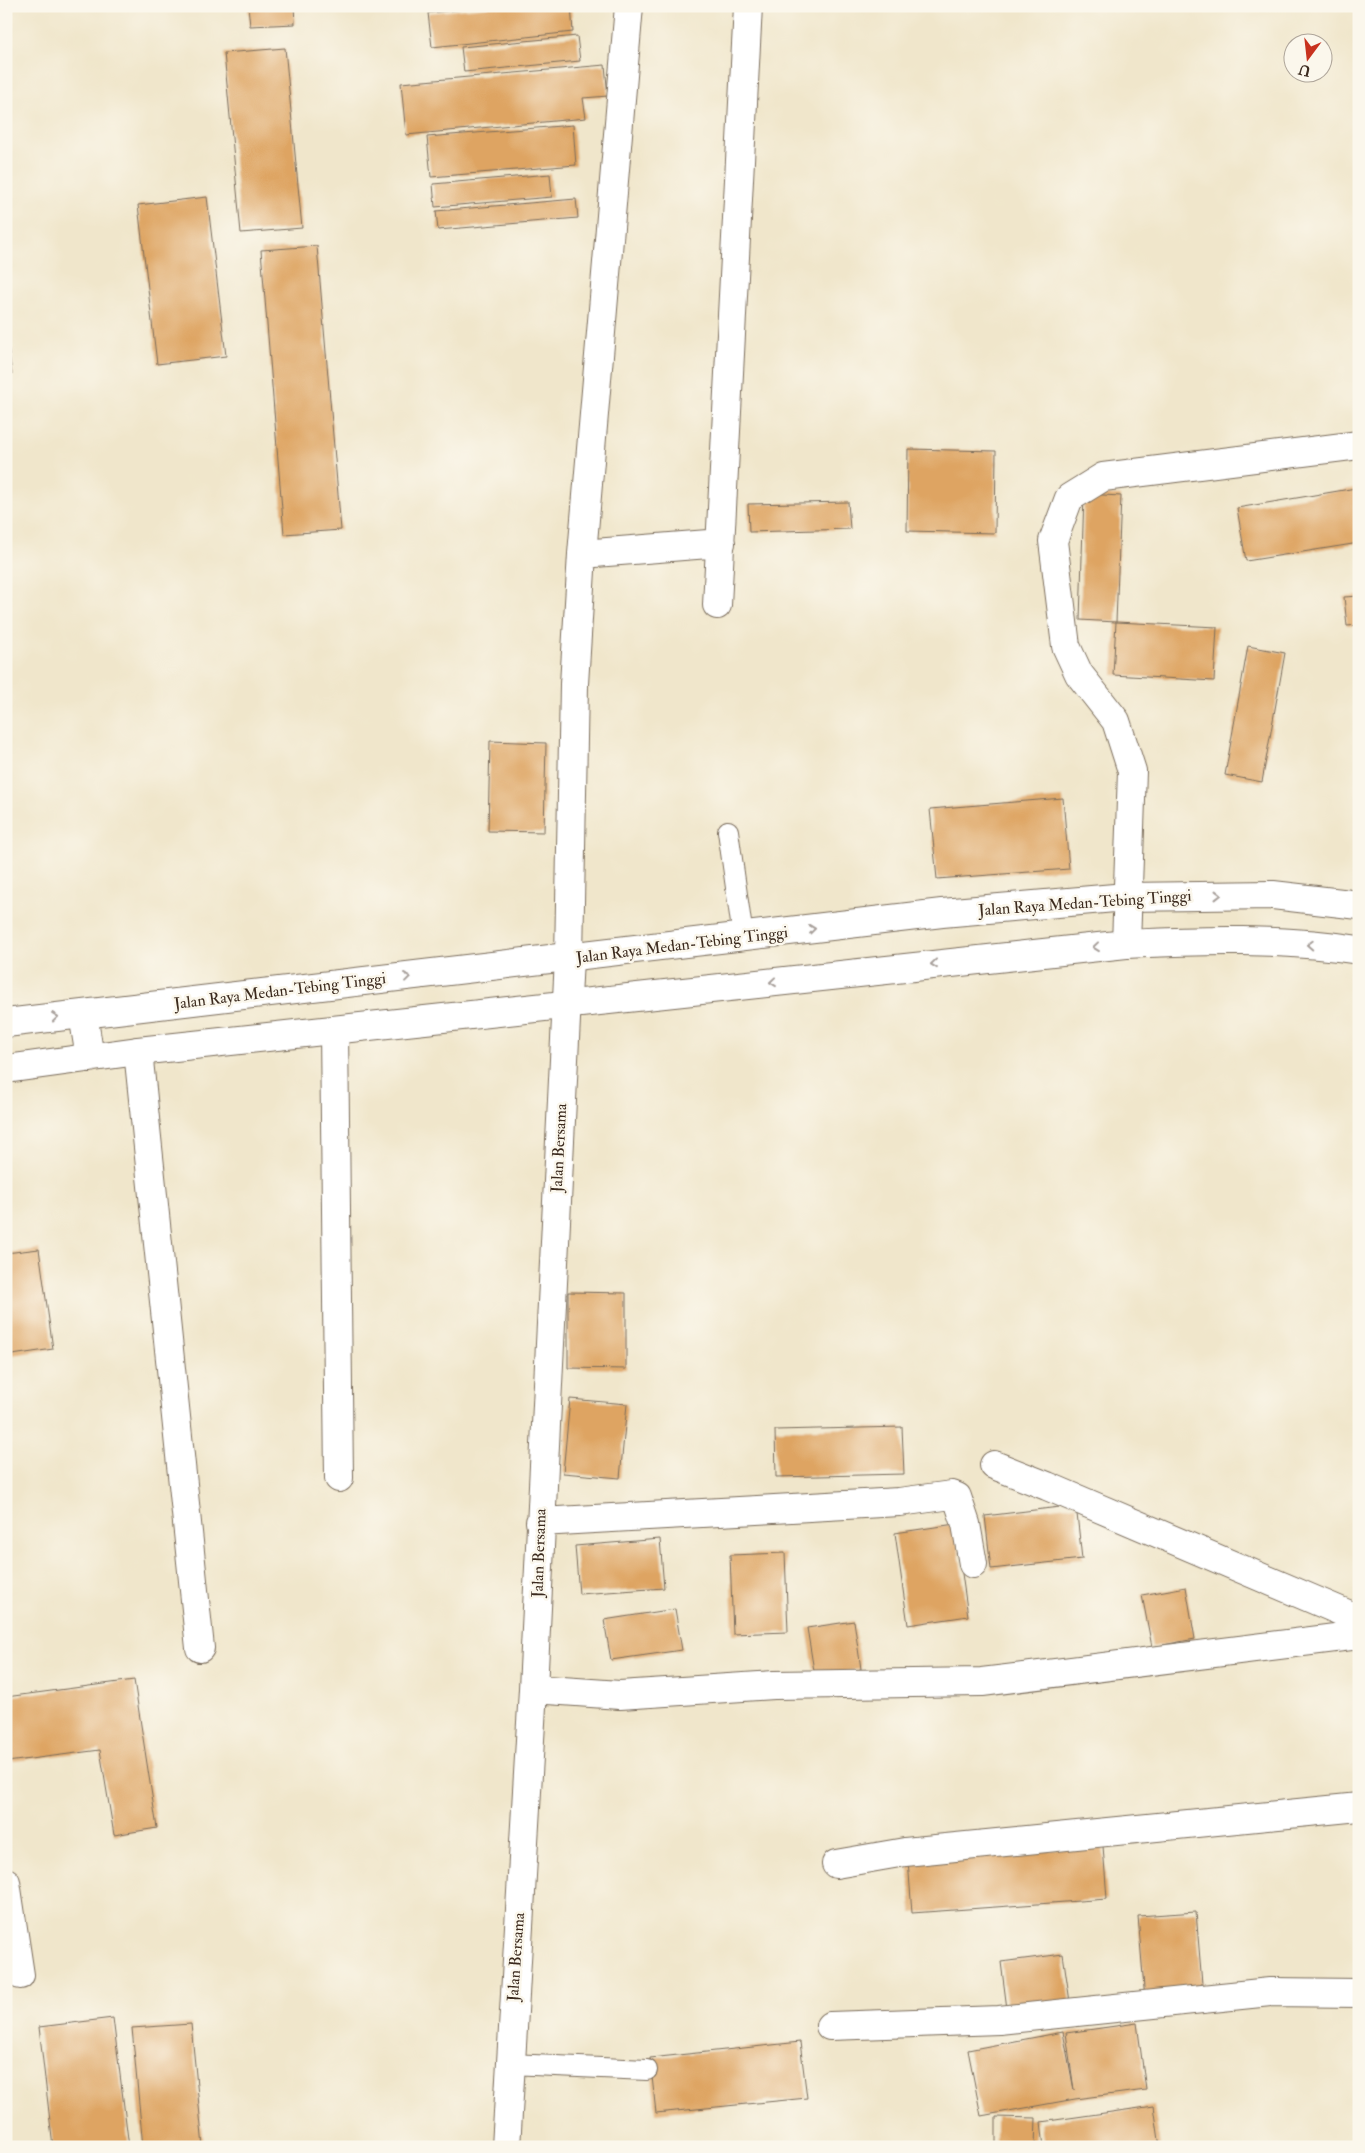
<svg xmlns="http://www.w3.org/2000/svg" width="1365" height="2153" font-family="'IM FELL Double Pica',serif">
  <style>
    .building { fill: #dea462 }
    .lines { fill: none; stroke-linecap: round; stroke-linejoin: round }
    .service-casing { stroke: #7a6c5b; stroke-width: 22 }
    .minor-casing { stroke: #7a6c5b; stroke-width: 30 }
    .trunk-casing { stroke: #7a6c5b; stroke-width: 30 }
    .service { stroke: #fff; stroke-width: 20 }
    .minor { stroke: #fff; stroke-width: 28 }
    .trunk { stroke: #fff; stroke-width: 28 }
    .oneway { stroke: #a79f9a }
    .labels { text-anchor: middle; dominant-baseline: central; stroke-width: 5; stroke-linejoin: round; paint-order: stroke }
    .street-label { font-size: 16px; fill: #3b2a1e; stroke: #fbf7ec }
  </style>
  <rect width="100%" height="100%" fill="#fbf7ec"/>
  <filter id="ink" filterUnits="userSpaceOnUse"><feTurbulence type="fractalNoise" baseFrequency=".02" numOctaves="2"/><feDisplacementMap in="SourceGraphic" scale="10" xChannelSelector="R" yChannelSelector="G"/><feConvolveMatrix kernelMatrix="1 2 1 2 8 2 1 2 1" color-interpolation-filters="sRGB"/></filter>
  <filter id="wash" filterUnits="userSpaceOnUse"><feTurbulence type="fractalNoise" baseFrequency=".0096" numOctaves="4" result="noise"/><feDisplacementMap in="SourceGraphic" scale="20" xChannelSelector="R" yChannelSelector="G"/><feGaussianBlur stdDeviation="1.12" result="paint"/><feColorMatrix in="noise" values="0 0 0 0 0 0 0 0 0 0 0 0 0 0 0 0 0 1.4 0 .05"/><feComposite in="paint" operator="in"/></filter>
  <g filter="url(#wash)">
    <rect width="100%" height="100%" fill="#f0e6cb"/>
    <g id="blocks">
      <path class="building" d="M248 6H294L295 24 250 26Z
        M426 6H450V8L426 10Z
        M496 6H571L573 32 432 47 428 13Z
        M577 36 580 61 464 72 461 47Z
        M285 48 302 228 241 233 224 53Z
        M605 65 608 96 583 98 586 118 406 135 401 83Z
        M573 125 576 165 431 177 427 137Z
        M550 174 552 197 435 207 433 184Z
        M207 197 226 356 157 364 138 205Z
        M576 199 578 218 438 230 436 211Z
        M317 246 341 530 284 534 261 250Z
        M6 330 12 374 6 375Z
        M908 449 996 451 995 533 907 531Z
        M1356 488 1359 507V543L1246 561 1237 508Z
        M1084 494 1121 496 1116 622 1080 620Z
        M848 502 850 529 749 532 748 504Z
        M1359 596V625L1347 626 1344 597Z
        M1116 622 1217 627 1214 681 1113 675Z
        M1248 646 1285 653 1262 782 1225 775Z
        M490 741 546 743 544 832 488 831Z
        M1063 798 1069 869 937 879 930 809Z
        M39 1249 53 1349 12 1355 6 1315V1253Z
        M568 1292 626 1293V1369L568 1368Z
        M570 1399 627 1404 620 1478 563 1473Z
        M902 1427 904 1474 776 1477 775 1430Z
        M1076 1505 1082 1559 991 1569 985 1516Z
        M955 1524 968 1616 908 1625 895 1533Z
        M660 1539 664 1588 579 1594 575 1546Z
        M785 1553 788 1632 733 1634 730 1555Z
        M1186 1587 1195 1639 1152 1647 1142 1595Z
        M675 1609 682 1650 611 1660 604 1620Z
        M854 1621 861 1669 815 1677 807 1628Z
        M134 1680 157 1828 114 1835 100 1750 7 1762 6 1697Z
        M1103 1846 1107 1899 912 1913 908 1860Z
        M1196 1912 1203 1996 1145 2000 1138 1916Z
        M1063 1954 1070 2002 1007 2009 1001 1962Z
        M113 2018 129 2147H53L39 2027Z
        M1137 2023 1146 2090 1075 2099 981 2116 968 2050 1063 2032 1074 2090 1066 2033Z
        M191 2024 203 2147H143L132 2028Z
        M800 2042 807 2098 656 2113 650 2058Z
        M1154 2106 1160 2147H1044L1041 2122Z
        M996 2117 1036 2118 1035 2147H996Z"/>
    </g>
  </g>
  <g filter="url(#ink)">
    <use href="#blocks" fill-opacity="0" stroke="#7a6c5b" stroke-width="1"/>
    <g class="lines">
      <g class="service-casing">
        <path id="service" d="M728 831 743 937
          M510 2064 647 2070"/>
      </g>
      <g class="minor-casing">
        <path id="minor" d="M582 554 721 543
          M717 605 748 6
          M1126 944 1132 771 1116 721 1079 674 1066 646 1053 541 1069 498 1103 477 1359 445
          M334 1031 339 1478
          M138 1051 200 1648
          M994 1465 1047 1486 1359 1619
          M540 1522 899 1502 952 1495 957 1497 966 1524 973 1564
          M533 1689 620 1695 774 1685 982 1682 1359 1635
          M836 1864 905 1852 1359 1807
          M6 1882 20 1975
          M830 2026 999 2020 1270 1992 1359 1993
          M506 2147 533 1689 569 958 574 684 582 554 629 6"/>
      </g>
      <g class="trunk-casing">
        <path id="trunk" d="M83 1014 90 1058
          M6 1023 942 913 1126 897 1273 895 1359 905
          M6 1069 138 1051 1126 944C1204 940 1281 938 1359 950"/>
      </g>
      <use href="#service" class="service"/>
      <use href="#minor" class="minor"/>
      <use href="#trunk" class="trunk"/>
    </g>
    <defs><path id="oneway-chevron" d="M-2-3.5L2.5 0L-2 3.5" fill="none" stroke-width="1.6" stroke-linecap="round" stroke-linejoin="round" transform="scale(1.25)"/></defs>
    <g class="oneway">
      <use href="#oneway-chevron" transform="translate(1218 895)"/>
      <use href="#oneway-chevron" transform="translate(812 929) rotate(-7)"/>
      <use href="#oneway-chevron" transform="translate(1310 945) rotate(-177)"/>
      <use href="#oneway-chevron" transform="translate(1096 947) rotate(174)"/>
      <use href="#oneway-chevron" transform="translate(934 964) rotate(174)"/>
      <use href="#oneway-chevron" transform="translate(407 977) rotate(-7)"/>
      <use href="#oneway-chevron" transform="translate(773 982) rotate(174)"/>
      <use href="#oneway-chevron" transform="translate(55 1017) rotate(-6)"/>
    </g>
  </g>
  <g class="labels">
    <g class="street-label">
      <text transform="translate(1085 903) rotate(-4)">Jalan Raya Medan-Tebing Tinggi</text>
      <text transform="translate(682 945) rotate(-7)">Jalan Raya Medan-Tebing Tinggi</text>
      <text transform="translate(280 991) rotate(-7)">Jalan Raya Medan-Tebing Tinggi</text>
      <text transform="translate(559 1148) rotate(-87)">Jalan Bersama</text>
      <text transform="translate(539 1553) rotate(-88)">Jalan Bersama</text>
      <text transform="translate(516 1957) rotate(-86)">Jalan Bersama</text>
    </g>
  </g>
  <rect width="1365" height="2153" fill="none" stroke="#fbf7ec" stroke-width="25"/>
  <g transform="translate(1308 58) rotate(195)"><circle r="24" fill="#fbf7ec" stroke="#aea59a"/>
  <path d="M0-4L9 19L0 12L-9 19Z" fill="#c8321e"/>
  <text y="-8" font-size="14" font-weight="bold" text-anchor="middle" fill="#3b2a1e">U</text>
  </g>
</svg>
